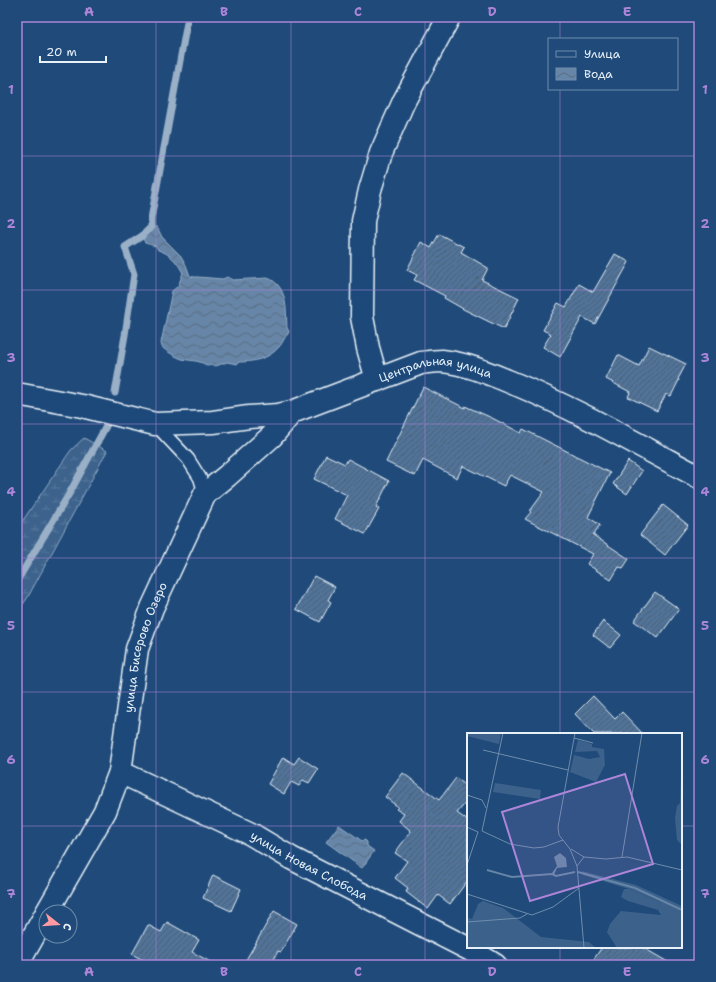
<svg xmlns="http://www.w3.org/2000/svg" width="716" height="982" font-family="'Shantell Sans',sans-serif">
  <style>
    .wetland { fill: url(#wetland-marsh); stroke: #92aac2 }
    .water { fill: url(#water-waves); stroke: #9ab0c7 }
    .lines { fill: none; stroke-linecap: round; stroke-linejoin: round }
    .stream { stroke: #9ab0c7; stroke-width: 7 }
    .building { fill: url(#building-hatch); stroke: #e8f1f8 }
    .service-casing { stroke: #e8f1f8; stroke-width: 15 }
    .minor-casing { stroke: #e8f1f8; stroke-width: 25 }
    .service { stroke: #1f4a7a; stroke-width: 12 }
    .minor { stroke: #1f4a7a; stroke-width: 22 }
    .grid { fill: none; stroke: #ac85d9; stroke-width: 1; stroke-opacity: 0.55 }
    .labels { text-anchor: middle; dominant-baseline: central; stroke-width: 3; stroke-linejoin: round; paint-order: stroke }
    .street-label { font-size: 12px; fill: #e8f1f8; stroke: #1f4a7a }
    .inset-river { fill: none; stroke: #6685a7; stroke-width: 2 }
    .inset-road { fill: none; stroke: #6f8dac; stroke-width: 1 }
    .view { fill: #ac85d9; fill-opacity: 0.15; stroke: #ac85d9; stroke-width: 2 }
    .inset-edge { fill: none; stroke: #e8f1f8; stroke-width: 2 }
    .neatline { fill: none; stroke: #ac85d9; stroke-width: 1.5 }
    .grid-label { font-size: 13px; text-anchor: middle; font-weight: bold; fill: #ac85d9 }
  </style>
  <defs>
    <pattern id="wetland-marsh" width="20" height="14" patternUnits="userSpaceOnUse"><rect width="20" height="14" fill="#3c628c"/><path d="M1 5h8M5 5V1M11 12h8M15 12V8" fill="none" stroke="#58799d"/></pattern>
    <pattern id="water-waves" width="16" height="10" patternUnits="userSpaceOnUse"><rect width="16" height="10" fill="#6685a7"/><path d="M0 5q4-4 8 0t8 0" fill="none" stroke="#596d82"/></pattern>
    <pattern id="building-hatch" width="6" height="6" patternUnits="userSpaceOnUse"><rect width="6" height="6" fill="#517399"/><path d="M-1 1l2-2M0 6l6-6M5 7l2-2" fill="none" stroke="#4c5e72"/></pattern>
  </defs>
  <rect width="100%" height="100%" fill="#1f4a7a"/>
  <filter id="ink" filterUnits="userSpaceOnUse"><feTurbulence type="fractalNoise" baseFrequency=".025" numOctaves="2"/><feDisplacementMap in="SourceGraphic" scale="8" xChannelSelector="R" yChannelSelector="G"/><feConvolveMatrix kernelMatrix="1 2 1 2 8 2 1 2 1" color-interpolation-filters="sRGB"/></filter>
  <g filter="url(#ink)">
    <path class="wetland" d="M84 438 107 451 28 597 17 613V529L71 450Z"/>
    <path class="water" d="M151 227H157L162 237 181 256 186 265 190 276 194 277H198L223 279C227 276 229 277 232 280L268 278C288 286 286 310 287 328L289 331 288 334C284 337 283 343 279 347 269 359 253 362 239 362L237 364 227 362 216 366 213 365 207 366C201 360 190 361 182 359 178 358 164 350 162 347L161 343 172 291 178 286 183 273C177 262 171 254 158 250L156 246 145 243 142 236Z
      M339 825 362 841 365 840 367 842V846L374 851 362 868 326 842Z"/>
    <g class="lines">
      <path class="stream" d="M115 393 125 335 134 274 125 247 142 236 151 227V219L188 17
        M17 581 69 494 111 417"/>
    </g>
    <path class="building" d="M439 234 464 247 461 252 488 268 482 280 519 298 504 329 465 310 444 298 445 296 414 280 417 275 407 270 421 242 431 248Z
      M615 254 629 262 595 324 582 317 560 357 543 347 551 334 543 330 558 303 566 307 579 284 593 292Z
      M649 346 686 364 678 379 679 380 671 396 666 394 657 411 628 397 630 392 606 379 618 355 639 366Z
      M423 387 465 408V406L492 418 521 433 523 429 610 473 588 517 600 525 593 535 629 559 623 568 619 567 611 580 587 564 593 554 525 519 531 512 530 511 544 492 510 475 504 486 463 466 457 478 423 460 415 476 386 462Z
      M326 455 345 464 348 459 389 481 376 507 379 509 365 534 335 519 347 495 314 479Z
      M628 461 642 471 627 494 613 484Z
      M663 505 688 525 665 555 640 535Z
      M314 576 335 587 328 600 331 602 320 622 296 609Z
      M655 592 679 609 658 638 634 621Z
      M603 621 621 635 610 648 593 635Z
      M593 696 615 719 622 712 643 734H594L575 714Z
      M283 757 294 764 299 757 318 769 309 783 303 780 299 786 291 782 284 794 268 784Z
      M403 773 439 800 456 778 468 787V800L457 813 468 821V880L450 904 438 895 428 909 406 892 408 888 395 878 407 861 395 853 411 831 399 821 404 814 396 809 398 807 385 797Z
      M213 875 241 889 231 911 203 898Z
      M274 911 297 924 281 952 278 951 271 965H243Z
      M167 922 199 940 192 952 216 965H152L132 954 148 925 161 932Z
      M602 947H642L673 965H590Z"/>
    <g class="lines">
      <g class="service-casing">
        <path id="service" d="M155 424 188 459 200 478 205 494"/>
      </g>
      <g class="minor-casing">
        <g id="minor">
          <path d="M377 380 368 348 362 317 363 221 370 190 381 153 404 101 449 17"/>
          <path id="s1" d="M17 394 82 406 155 424 213 422 249 417 278 415 292 412 421 363C428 362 436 361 442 361 470 364 495 376 520 386 582 412 640 446 699 477"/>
          <path id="s2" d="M120 772 251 834 291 858 469 949 495 965"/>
          <path id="s3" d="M47 912 105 811 120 772 137 649 152 608 205 494 227 476 272 436 292 412"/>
          <path d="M17 965 46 914"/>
        </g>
      </g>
      <use href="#service" class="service"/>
      <use href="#minor" class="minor"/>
    </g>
  </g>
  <path class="grid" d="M156 17V965M291 17V965M425 17V965M560 17V39M560 89V734M17 156H699M17 290H699M17 424H699M17 558H699M17 692H699M17 826H468M681 826H699M560 947V965"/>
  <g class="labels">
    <g class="street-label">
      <text stroke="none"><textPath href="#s1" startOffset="431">Центральная улица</textPath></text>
      <text stroke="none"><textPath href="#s3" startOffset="286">улица Бисерово Озеро</textPath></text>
      <text stroke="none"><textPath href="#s2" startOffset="211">улица Новая Слобода</textPath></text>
    </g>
  </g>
  <g transform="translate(467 733)">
    <rect width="215" height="215" fill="#1f4a7a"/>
    <path d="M0 0H34L32 11 0 3Z" fill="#3c628c"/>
    <path d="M214 39H215V112L210 107 208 85 210 73 213 70ZM157 156H162L193 169 191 177 161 168 154 164ZM16 168 36 175 74 204 122 209 129 215H0V185L5 186 11 171Z" fill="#3c628c"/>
    <path d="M115 138 169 152 215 173V215H150L140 199 143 191 154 178 194 182 191 177 193 169 162 156 116 142Z" fill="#3c628c"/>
    <path d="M111 7 125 11V14L137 16 138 32 129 49 103 39 107 22 122 26 133 24 130 18 108 19Z" fill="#3c628c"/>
    <path d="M28 50 74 57 73 66 26 59Z" fill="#3c628c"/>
    <path d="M93 120 99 125 100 134 90 135 87 142 85 140 90 133 87 124Z" fill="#6685a7"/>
    <path class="inset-river" d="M20 137 45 144 85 141 89 143 108 139M111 139 168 155 215 177"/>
    <path class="inset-road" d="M36 0 15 98 43 111 67 115 77 114 96 107M108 0 91 94 92 102 103 116 110 133M107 5 126 10M16 17 101 37M0 62 15 67 19 75M0 94 11 99 0 132M104 116 117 124 139 126 160 124 215 137M155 124 175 0M0 161 65 182 86 174 112 155M0 189 53 185 60 181M117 215 110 133 117 124"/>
    <path class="view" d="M158 41 186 131 63 168 35 79Z"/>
    <rect width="215" height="215" class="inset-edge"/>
  </g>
  <rect width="716" height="982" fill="none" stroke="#1f4a7a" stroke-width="44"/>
  <rect x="548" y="38" width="130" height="52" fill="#1f4a7a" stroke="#6f8dac"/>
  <rect x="556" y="51" width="20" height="6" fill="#1f4a7a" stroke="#6f8dac"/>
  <text x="584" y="58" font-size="12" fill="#e8f1f8">Улица</text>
  <rect x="556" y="68" width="20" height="12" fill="url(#water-waves)" stroke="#6f8dac"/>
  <text x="584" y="78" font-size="12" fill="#e8f1f8">Вода</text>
  <g transform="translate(58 924) rotate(107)"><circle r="19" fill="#1f4a7a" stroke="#6f8dac"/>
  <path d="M0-3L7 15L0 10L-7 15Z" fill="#ff9aa2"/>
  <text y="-6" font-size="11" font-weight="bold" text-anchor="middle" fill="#e8f1f8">С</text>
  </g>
  <path d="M40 56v6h66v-6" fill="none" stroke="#e8f1f8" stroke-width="2"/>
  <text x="46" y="56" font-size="12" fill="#e8f1f8" stroke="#1f4a7a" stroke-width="3" paint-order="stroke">20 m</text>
  <rect x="22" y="22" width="672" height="938" class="neatline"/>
  <g class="grid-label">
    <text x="89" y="16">A</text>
    <text x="224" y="16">B</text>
    <text x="358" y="16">C</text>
    <text x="492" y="16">D</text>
    <text x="627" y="16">E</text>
    <text x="11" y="94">1</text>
    <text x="705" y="94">1</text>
    <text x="11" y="228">2</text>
    <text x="705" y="228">2</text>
    <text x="11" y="362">3</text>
    <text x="705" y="362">3</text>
    <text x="11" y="496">4</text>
    <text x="705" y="496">4</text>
    <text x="11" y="630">5</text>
    <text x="705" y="630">5</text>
    <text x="11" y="764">6</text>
    <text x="705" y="764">6</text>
    <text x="11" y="898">7</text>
    <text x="705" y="898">7</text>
    <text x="89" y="976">A</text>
    <text x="224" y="976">B</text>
    <text x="358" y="976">C</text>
    <text x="492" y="976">D</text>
    <text x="627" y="976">E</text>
  </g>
</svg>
